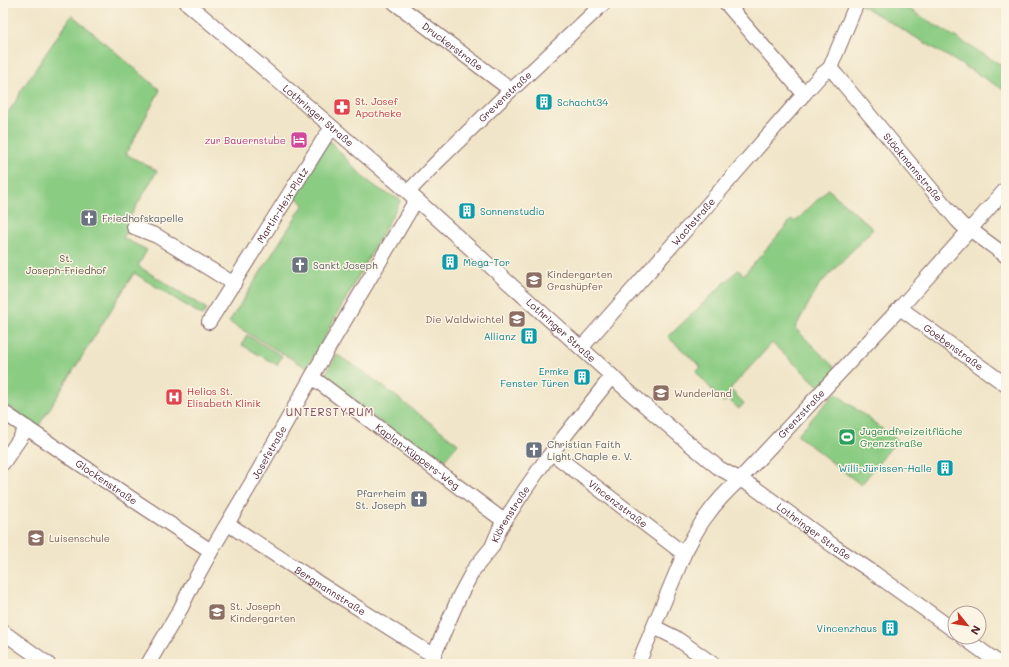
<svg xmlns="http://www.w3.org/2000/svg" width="1009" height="667" font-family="Mali,sans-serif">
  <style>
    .green { fill: #8bcc83; stroke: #6a7657 }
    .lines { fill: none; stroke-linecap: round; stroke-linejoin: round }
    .minor-casing { stroke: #846462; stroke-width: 16 }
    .minor { stroke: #fff; stroke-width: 14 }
    .labels { text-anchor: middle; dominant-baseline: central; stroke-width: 3; stroke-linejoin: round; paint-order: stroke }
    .street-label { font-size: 10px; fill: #4a1f2b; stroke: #fcf5e5 }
    .health-label { font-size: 10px; fill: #be3a42; stroke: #fcf5e5; text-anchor: start }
    .culture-label { font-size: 10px; fill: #0d838f; stroke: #fcf5e5; text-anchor: end }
    .hotel-label { font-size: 10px; fill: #b23c85; stroke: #fcf5e5; text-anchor: end }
    .worship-label { font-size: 10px; fill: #5b616d; stroke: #fcf5e5; text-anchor: start }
    .park-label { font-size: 10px; fill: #5e5345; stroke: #fcf5e5 }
    .education-label { font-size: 10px; fill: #785e54; stroke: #fcf5e5; text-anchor: start }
    .leisure-label { font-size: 10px; fill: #27864d; stroke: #fcf5e5; text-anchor: start }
    .neighbourhood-label { font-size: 11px; letter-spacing: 1px; fill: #804c65; stroke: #fcf5e5 }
  </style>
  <rect width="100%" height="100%" fill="#fcf5e5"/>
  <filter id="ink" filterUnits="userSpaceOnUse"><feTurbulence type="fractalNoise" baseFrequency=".025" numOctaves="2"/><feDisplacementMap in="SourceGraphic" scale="8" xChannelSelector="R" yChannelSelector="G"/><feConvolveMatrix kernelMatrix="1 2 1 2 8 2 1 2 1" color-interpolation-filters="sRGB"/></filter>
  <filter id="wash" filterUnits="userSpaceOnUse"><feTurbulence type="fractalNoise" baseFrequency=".012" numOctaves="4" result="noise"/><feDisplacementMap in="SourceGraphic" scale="16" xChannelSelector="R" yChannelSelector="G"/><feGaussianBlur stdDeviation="0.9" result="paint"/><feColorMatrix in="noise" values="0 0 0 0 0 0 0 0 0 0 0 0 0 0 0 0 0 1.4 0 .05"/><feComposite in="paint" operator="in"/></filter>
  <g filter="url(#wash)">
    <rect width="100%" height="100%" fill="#f0e5c8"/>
    <path class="green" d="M858 3H899L1006 68V91Z
      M72 15 160 90 126 154 157 171 130 217 135 220 123 238 147 250 138 266 207 309 203 316 134 273 38 427 3 403V120L19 96 20 92Z
      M329 140 364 178 382 191 401 200 307 368 229 322 304 204 294 196Z
      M828 189 873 229 819 285 795 328 840 373 823 390 772 343 730 389 744 403 739 409 728 399 726 401 723 402 696 372 701 367 668 337 738 270 744 275 792 219 795 222Z
      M247 335 282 356 277 365 242 345Z
      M337 355 364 372 458 444 439 467 323 378Z
      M835 393 897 440 861 485 797 435Z"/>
  </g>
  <g filter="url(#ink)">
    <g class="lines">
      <g class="minor-casing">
        <g id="minor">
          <path id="s1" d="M187 3 408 192 612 376 620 384 686 441 719 468 755 488 835 547 874 573 955 631"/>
          <path id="s2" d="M395 3 511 90"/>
          <path id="s3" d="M726 3 804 94 821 75 830 68 837 76 957 220 962 225 971 230 1006 256"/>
          <path d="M830 68 856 5"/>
          <path id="s4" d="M408 192 438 161 511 90 519 83 604 3"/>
          <path d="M134 227 157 236 234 284"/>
          <path id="s5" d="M900 308 1006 385"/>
          <path id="s6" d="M209 322 325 137 333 128"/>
          <path id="s7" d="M581 348 698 216 804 94"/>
          <path id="s8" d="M312 377 504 521"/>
          <path id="s9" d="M3 412 138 503 211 551"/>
          <path id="s10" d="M552 453 684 554"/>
          <path d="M3 463 27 428"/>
          <path id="s11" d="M228 524 320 584 426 651 434 654"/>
          <path d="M654 627 676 638 713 664"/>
          <path d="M3 632 48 664"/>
          <path d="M963 637 1000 664"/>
          <path id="s12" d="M148 664 181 608 191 587 211 551 252 482 326 352 416 200"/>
          <path id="s13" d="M430 664 460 595 474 569 492 547 500 528 524 491 545 461 612 376"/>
          <path id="s14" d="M638 664 684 554C691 541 698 526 708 514 717 501 728 490 739 480L900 308 1006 189"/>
        </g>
      </g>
      <use href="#minor" class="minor"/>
    </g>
  </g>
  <defs>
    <g id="building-square" transform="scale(0.9)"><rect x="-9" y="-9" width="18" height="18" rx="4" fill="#0f9aa8" stroke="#fcf5e5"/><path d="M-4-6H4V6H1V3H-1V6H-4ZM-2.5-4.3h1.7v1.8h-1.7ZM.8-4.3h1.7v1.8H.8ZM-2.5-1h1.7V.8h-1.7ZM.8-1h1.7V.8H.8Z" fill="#fff"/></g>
    <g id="pharmacy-square" transform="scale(0.9)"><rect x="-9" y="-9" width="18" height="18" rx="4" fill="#e0444e" stroke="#fcf5e5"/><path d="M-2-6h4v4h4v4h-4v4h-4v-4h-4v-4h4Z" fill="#fff"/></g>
    <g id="hotel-square" transform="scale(0.9)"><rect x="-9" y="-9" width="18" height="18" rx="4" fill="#d1479c" stroke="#fcf5e5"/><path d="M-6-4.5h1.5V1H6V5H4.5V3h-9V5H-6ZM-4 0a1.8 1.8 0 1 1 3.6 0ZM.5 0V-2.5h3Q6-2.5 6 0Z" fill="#fff"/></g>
    <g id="church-square" transform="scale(0.9)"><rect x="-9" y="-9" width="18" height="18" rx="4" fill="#6b7280" stroke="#fcf5e5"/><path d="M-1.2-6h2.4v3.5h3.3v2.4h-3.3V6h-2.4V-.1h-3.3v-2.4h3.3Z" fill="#fff"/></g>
    <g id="school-square" transform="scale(0.9)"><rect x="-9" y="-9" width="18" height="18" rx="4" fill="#8d6e63" stroke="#fcf5e5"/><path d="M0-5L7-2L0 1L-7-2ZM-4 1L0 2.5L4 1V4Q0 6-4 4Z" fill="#fff"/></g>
    <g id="hospital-square" transform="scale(0.9)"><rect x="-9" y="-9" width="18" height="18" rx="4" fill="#e0444e" stroke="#fcf5e5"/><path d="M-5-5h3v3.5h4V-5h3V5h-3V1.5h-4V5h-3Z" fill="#fff"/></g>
    <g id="stadium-square" transform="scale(0.9)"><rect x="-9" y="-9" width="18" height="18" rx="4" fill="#2e9e5b" stroke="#fcf5e5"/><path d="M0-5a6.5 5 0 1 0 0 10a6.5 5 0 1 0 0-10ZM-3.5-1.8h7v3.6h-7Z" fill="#fff"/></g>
  </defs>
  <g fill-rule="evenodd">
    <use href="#building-square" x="544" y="102"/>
    <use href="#pharmacy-square" x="342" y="107"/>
    <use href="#hotel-square" x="299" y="140"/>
    <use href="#building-square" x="467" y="211"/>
    <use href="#church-square" x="89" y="218"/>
    <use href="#building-square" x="450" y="262"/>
    <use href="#church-square" x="300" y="265"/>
    <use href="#school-square" x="534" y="280"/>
    <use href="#school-square" x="517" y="319"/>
    <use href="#building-square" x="529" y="336"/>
    <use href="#building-square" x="582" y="377"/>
    <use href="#school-square" x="661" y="393"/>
    <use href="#hospital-square" x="174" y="397"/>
    <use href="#stadium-square" x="847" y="437"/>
    <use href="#church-square" x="534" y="450"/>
    <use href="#building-square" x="945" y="468"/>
    <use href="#church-square" x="419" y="499"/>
    <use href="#school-square" x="36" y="538"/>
    <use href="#school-square" x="217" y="612"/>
    <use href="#building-square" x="890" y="628"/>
  </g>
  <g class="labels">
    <g class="street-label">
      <text stroke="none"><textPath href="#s2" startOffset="72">Druckerstraße</textPath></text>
      <text stroke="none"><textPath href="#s4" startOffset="136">Grevenstraße</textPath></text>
      <text stroke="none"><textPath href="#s1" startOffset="173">Lothringer Straße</textPath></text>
      <text stroke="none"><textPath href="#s3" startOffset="286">Stöckmannstraße</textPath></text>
      <text stroke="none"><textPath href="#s6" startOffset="138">Martin-Heix-Platz</textPath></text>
      <text stroke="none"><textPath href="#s7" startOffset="169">Wachstraße</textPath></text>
      <text stroke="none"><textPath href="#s1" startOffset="497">Lothringer Straße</textPath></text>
      <text stroke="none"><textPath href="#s5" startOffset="66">Goebenstraße</textPath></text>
      <text stroke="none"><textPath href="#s14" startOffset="303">Grenzstraße</textPath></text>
      <text stroke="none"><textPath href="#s12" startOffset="244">Josefstraße</textPath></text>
      <text stroke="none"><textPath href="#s8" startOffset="132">Kaplan-Küppers-Weg</textPath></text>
      <text stroke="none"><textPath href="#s9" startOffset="125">Glockenstraße</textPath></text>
      <text stroke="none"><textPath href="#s10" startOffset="83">Vincenzstraße</textPath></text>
      <text stroke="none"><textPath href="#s13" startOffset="171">Klörenstraße</textPath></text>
      <text stroke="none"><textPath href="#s1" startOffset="821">Lothringer Straße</textPath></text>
      <text stroke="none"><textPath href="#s11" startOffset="122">Bergmannstraße</textPath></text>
    </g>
    <g class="health-label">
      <text x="355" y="101">St. Josef<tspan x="355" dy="12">Apotheke</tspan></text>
      <text x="187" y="391">Helios St.<tspan x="187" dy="12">Elisabeth Klinik</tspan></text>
    </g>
    <g class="culture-label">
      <text x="557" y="102" text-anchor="start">Schacht34</text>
      <text x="480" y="211" text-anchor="start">Sonnenstudio</text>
      <text x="463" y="262" text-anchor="start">Mega-Tor</text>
      <text x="516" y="336">Allianz</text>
      <text x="569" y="371">Ermke<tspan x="569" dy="12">Fenster Türen</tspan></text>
      <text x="932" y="468">Willi-Jürissen-Halle</text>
      <text x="877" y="628">Vincenzhaus</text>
    </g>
    <g class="hotel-label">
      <text x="286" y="140">zur Bauernstube</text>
    </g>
    <g class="worship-label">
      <text x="102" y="218">Friedhofskapelle</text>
      <text x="313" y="265">Sankt Joseph</text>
      <text x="547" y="444">Christian Faith<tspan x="547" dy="12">Light Chaple e. V.</tspan></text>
      <text x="406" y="493" text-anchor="end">Pfarrheim<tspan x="406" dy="12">St. Joseph</tspan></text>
    </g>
    <g class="park-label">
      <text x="66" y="258">St.<tspan x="66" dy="12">Joseph-Friedhof</tspan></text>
    </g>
    <g class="education-label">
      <text x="547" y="274">Kindergarten<tspan x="547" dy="12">Grashüpfer</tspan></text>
      <text x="504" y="319" text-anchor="end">Die Waldwichtel</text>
      <text x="674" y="393">Wunderland</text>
      <text x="49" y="538">Luisenschule</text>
      <text x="230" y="606">St. Joseph<tspan x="230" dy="12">Kindergarten</tspan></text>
    </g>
    <g class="leisure-label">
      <text x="860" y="431">Jugendfreizeitfläche<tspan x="860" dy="12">Grenzstraße</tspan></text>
    </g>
    <g class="neighbourhood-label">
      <text x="330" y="411">UNTERSTYRUM</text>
    </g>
  </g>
  <rect width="1009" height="667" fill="none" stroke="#fcf5e5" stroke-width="16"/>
  <g transform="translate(967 625) rotate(120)"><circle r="19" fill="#fcf5e5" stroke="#b59f9b"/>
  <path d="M0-3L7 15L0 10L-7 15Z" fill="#c8321e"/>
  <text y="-6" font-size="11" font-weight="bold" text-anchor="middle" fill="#4a1f2b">N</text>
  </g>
</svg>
